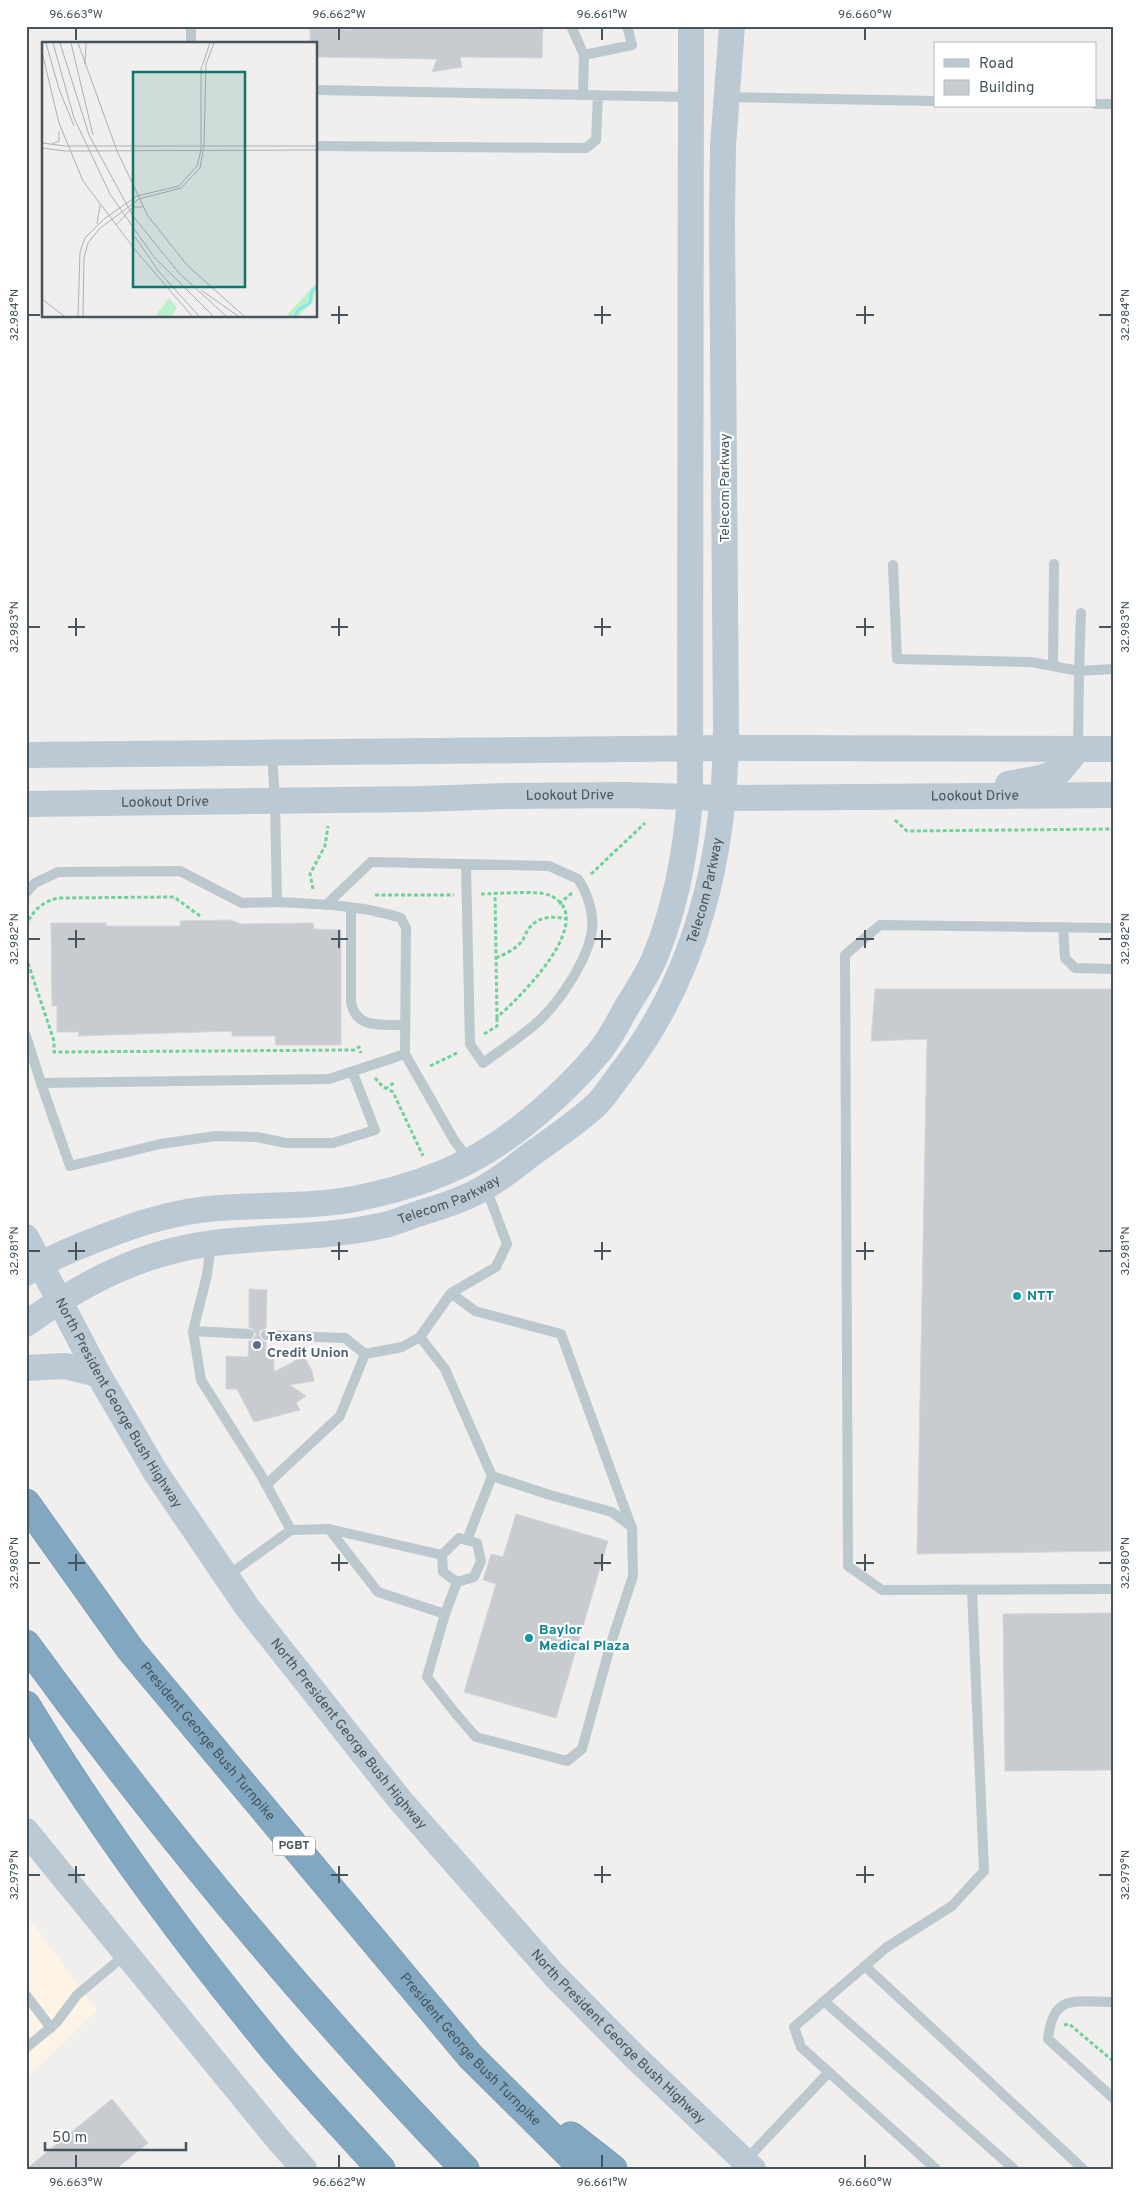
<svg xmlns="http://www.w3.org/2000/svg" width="1139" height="2195" font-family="Overpass,sans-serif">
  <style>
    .commercial { fill: #fdf4e6 }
    .building { fill: #c8ccd1; stroke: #d2d5da }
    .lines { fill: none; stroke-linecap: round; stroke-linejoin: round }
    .highway-casing { stroke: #6e92ac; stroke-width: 29 }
    .path { stroke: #6fd297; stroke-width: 3; stroke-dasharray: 4 2.5; stroke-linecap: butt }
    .lane { stroke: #bbc8ce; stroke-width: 10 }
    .secondary { stroke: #bac9d4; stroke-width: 26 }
    .highway { stroke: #82a7c1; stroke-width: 28 }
    .ticks { fill: none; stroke: #45545d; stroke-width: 2 }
    .culture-dot { fill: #0f9aa8; stroke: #fff; stroke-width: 2 }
    .service-dot { fill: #5c6f8a; stroke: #fff; stroke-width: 2 }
    .labels { text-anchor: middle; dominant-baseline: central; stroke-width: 4.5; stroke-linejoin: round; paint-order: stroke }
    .shield { fill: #fff; stroke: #7d878e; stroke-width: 1 }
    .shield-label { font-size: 12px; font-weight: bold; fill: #45545d }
    .street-label { font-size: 14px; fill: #45545d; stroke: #fff }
    .culture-label { font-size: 14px; font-weight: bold; fill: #0d838f; stroke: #fff; text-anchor: start }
    .service-label { font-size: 14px; font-weight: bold; fill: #4e5e75; stroke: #fff; text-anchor: start }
    .inset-river { fill: none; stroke: #83e6f2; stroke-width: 2.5 }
    .inset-road { fill: none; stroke: #acb0b4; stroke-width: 1 }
    .view { fill: #0f766e; fill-opacity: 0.15; stroke: #0f766e; stroke-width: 2.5 }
    .inset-edge { fill: none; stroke: #45545d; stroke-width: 2.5 }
    .neatline { fill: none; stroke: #45545d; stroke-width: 2 }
    .ticks-label { font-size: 12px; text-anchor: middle; fill: #45545d }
  </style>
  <rect width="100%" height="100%" fill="#f1eeee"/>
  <path class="commercial" d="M26 1915 97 2010 26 2079Z"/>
  <path class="building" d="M351 26H543L542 58 460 57 462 67 432 72 437 59 316 57V44H310V29L351 30Z
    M230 920 241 924 313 923 314 929 341 930V1045H276L275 1036H232V1031L78 1036 79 1032H57V1006H52L51 923H106V926H180V921Z
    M875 989H1113V1551L917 1554 927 1039 871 1041Z
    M249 1289 267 1290 266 1328 260 1331 259 1335 262 1341 266 1342V1357H274V1372L304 1356 312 1371 314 1381 290 1385 306 1396 296 1403 300 1410 254 1422 237 1389H226V1356L248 1357 249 1341 253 1340 256 1335 253 1329 249 1327Z
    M516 1514 608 1541 556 1718 464 1692 496 1584 483 1580 491 1554 503 1557Z
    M1113 1613V1770L1005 1771 1003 1614Z
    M112 2099 148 2143 116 2169H26Z"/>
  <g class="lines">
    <g class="highway-casing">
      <g id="highway">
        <path id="s4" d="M26 1503 130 1649 471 2057 584 2169"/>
        <path d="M26 1644C161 1829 306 2004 465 2169"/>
        <path d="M26 1705C100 1827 186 1943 277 2053 310 2092 346 2130 381 2169"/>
        <path d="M571 2136 613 2169"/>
      </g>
    </g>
    <path class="path" d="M895 820 907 831 1113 829
      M591 874 645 823
      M313 889 310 874 325 846 328 826
      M481 894C496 894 536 890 549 895 602 917 518 1000 497 1017L495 894
      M375 895H454
      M559 904 572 893
      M26 926C32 911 42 902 58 898L174 897 200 916
      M26 957 54 1041V1052L354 1050 359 1047 361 1053
      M496 958C505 954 516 949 522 941 525 937 526 931 530 927 539 916 554 916 566 919
      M484 1034 497 1026V1017
      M430 1066 457 1053
      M375 1078 383 1087 393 1092 423 1156
      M385 1089 395 1082
      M1064 2025 1069 2024 1113 2061"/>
    <path class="lane" d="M571 26 584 55
      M191 44V26
      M316 90 689 97
      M583 95 584 55 632 45 627 26
      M727 97 935 101
      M1095 104H1113
      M316 146 586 148 596 140 598 95
      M893 565 897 659 1031 662 1079 671 1081 613
      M1053 666 1054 564
      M1078 748 1079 671 1113 669
      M272 754 275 801 277 902C318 904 362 905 401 918L406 928 405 1054 454 1140 469 1160
      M26 893 35 883 58 872 180 871 242 903 277 902
      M326 905 371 862 549 866 578 879C587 892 594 913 592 930 588 959 562 998 541 1019 524 1035 502 1049 483 1063L470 1044 466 864
      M351 908V1002C356 1030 382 1024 405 1025
      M1063 927 1065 958 1075 968 1113 969
      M1113 928 880 925 845 955 848 1566 882 1590 1113 1589
      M26 1036 41 1083 329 1079 405 1054
      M41 1083 70 1166 160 1144 216 1136 257 1137 286 1143H333L375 1130 353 1073
      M211 1244 207 1275 193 1331 201 1380 261 1475 291 1530 329 1529 442 1555 443 1572 457 1582 474 1577 481 1561 477 1543 459 1538 442 1555
      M451 1293 475 1311 561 1334 631 1526
      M193 1331 249 1334
      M266 1335 345 1338 365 1354
      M420 1337 445 1369 492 1476
      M266 1485 340 1416 365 1354 402 1347 420 1337 451 1293 496 1267 507 1244 486 1188
      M329 1529 378 1592 445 1614
      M227 1576 291 1530
      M457 1582 445 1614 427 1677 456 1714 476 1737 567 1761 582 1749 611 1643 633 1576 632 1527 612 1512 550 1495 492 1476 467 1540
      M865 1966 1083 2169
      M26 1995 51 2028
      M824 2001 1014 2169
      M1113 2002C1074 2002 1053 1993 1048 2039L1113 2098
      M26 2048 56 2023 77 1995 125 1955
      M746 2160 829 2072
      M936 2169 801 2047 794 2027 887 1947 952 1906 984 1871 972 1590"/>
    <g class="secondary">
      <path d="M26 755 726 748 1113 749"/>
      <path d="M1008 784 1040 778 1060 771 1078 749"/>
      <path id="s1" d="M26 804 422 799 506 796 626 795 722 798 1113 795"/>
      <path id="s2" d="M26 1237 98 1374 156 1473 247 1607 400 1800 554 1975 635 2057 753 2169"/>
      <path d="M26 1273C44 1261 63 1253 83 1245 127 1227 171 1211 219 1208 269 1204 319 1208 368 1196 401 1189 437 1177 467 1162 513 1139 567 1091 599 1052 611 1038 619 1020 628 1005 637 990 648 974 655 957 675 908 686 851 690 798L691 26"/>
      <path id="s3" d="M26 1324C84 1282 142 1252 214 1243 269 1236 326 1238 380 1226 392 1224 403 1219 414 1215 439 1207 465 1200 487 1186 503 1177 518 1164 533 1153 555 1137 580 1121 599 1102 607 1093 614 1082 621 1073 698 975 726 850 726 727L722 220 723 146 732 26"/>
      <path d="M26 1368 65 1366 98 1374"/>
      <path d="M26 1831 276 2137 304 2169"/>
    </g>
    <use href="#highway" class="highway"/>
  </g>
  <path class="ticks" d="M76 28V40M339 28V40M602 28V40M865 28V40M339 306V324M602 306V324M865 306V324M28 315H40M331 315H348M594 315H611M856 315H874M1099 315H1112M76 618V636M339 618V636M602 618V636M865 618V636M28 627H40M68 627H85M331 627H348M594 627H611M856 627H874M1099 627H1112M76 930V948M339 930V948M602 930V948M865 930V948M28 939H40M68 939H85M331 939H348M594 939H611M856 939H874M1099 939H1112M76 1242V1260M339 1242V1260M602 1242V1260M865 1242V1260M28 1251H40M68 1251H85M331 1251H348M594 1251H611M856 1251H874M1099 1251H1112M76 1554V1571M339 1554V1571M602 1554V1571M865 1554V1571M28 1563H40M68 1563H85M331 1563H348M594 1563H611M856 1563H874M1099 1563H1112M76 1866V1883M339 1866V1883M602 1866V1883M865 1866V1883M28 1875H40M68 1875H85M331 1875H348M594 1875H611M856 1875H874M1099 1875H1112M76 2155V2168M339 2155V2168M602 2155V2168M865 2155V2168"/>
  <g class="culture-dot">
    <circle cx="1017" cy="1296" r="5"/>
    <circle cx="529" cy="1638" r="5"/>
  </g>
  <circle class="service-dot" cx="257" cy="1345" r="5"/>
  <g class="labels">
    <rect class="shield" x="273" y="1836.5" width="42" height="19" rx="4"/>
    <g class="shield-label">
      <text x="294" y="1846">PGBT</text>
    </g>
    <g class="street-label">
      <text transform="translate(725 488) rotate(-90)">Telecom Parkway</text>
      <text stroke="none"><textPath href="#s1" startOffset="544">Lookout Drive</textPath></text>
      <text stroke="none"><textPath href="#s1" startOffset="949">Lookout Drive</textPath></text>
      <text stroke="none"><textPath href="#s1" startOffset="139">Lookout Drive</textPath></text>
      <text stroke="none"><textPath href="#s3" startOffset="868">Telecom Parkway</textPath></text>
      <text stroke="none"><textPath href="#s3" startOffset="448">Telecom Parkway</textPath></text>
      <text stroke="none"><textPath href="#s2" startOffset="190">North President George Bush Highway</textPath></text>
      <text stroke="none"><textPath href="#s2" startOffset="594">North President George Bush Highway</textPath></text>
      <text stroke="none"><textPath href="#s4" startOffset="300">President George Bush Turnpike</textPath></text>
      <text stroke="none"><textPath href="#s2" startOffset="1000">North President George Bush Highway</textPath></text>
      <text stroke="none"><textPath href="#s4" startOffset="705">President George Bush Turnpike</textPath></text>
    </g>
    <g class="culture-label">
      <text x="1027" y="1296">NTT</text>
      <text x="539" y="1630">Baylor<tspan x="539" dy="16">Medical Plaza</tspan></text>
    </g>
    <g class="service-label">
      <text x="267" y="1337">Texans<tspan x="267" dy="16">Credit Union</tspan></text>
    </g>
  </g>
  <g transform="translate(42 42)">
    <rect width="275" height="275" fill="#f1eeee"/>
    <path d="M275 240 271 260 256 274H244ZM127 256 135 266 129 274H113Z" fill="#b9f2c9"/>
    <path class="inset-river" d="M253 274 257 267 268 261 270 248 275 246"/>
    <path class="inset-road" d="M4 1 17 47 32 84M11 1 32 76 68 152 112 215 171 274M18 1 47 93 91 174 137 231 184 274M29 1 51 93M36 1 75 109 106 174 145 223 202 274M0 10 17 81 41 139 94 209 150 274M43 22 44 1M0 101 23 104H275M10 102 17 99V89M0 106 23 109 275 108M95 154 137 144 155 124 159 108V27L168 1M97 157 139 146 158 126 162 103 164 22 172 1M55 182 58 163M74 183 91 165H101M93 195 118 231 157 274M159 248 196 274M0 257 22 274M36 274 38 210 43 196 62 177 95 154M41 274 42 216 46 201 57 187 97 157"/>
    <path class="view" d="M91 30H203V245H91Z"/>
    <rect width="275" height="275" class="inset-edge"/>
  </g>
  <rect width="1139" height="2195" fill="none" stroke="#ffffff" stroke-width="55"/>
  <rect x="934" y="42" width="162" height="65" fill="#ffffff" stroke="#b5bbbe"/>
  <rect x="944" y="59" width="25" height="8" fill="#bac9d4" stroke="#b5bbbe"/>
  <text x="979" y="68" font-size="15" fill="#45545d">Road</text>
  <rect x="944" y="80" width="25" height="15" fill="#c8ccd1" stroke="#b5bbbe"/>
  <text x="979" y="92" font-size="15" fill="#45545d">Building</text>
  <path d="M45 2142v8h141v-8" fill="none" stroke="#45545d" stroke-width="2.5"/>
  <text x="52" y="2142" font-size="15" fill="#45545d" stroke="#ffffff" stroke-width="4" paint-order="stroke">50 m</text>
  <rect x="28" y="28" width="1084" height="2140" class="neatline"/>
  <g class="ticks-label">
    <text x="76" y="18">96.663°W</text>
    <text x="339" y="18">96.662°W</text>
    <text x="602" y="18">96.661°W</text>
    <text x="865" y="18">96.660°W</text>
    <text transform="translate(14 315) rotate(-90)" y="4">32.984°N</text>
    <text transform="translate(1125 315) rotate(-90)" y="4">32.984°N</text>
    <text transform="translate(14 627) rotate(-90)" y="4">32.983°N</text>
    <text transform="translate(1125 627) rotate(-90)" y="4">32.983°N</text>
    <text transform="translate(14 939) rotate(-90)" y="4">32.982°N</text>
    <text transform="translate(1125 939) rotate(-90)" y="4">32.982°N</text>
    <text transform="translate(14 1251) rotate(-90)" y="4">32.981°N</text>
    <text transform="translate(1125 1251) rotate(-90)" y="4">32.981°N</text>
    <text transform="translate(14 1563) rotate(-90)" y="4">32.980°N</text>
    <text transform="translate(1125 1563) rotate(-90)" y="4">32.980°N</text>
    <text transform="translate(14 1875) rotate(-90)" y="4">32.979°N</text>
    <text transform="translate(1125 1875) rotate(-90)" y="4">32.979°N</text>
    <text x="76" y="2186">96.663°W</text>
    <text x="339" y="2186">96.662°W</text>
    <text x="602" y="2186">96.661°W</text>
    <text x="865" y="2186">96.660°W</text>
  </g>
</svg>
